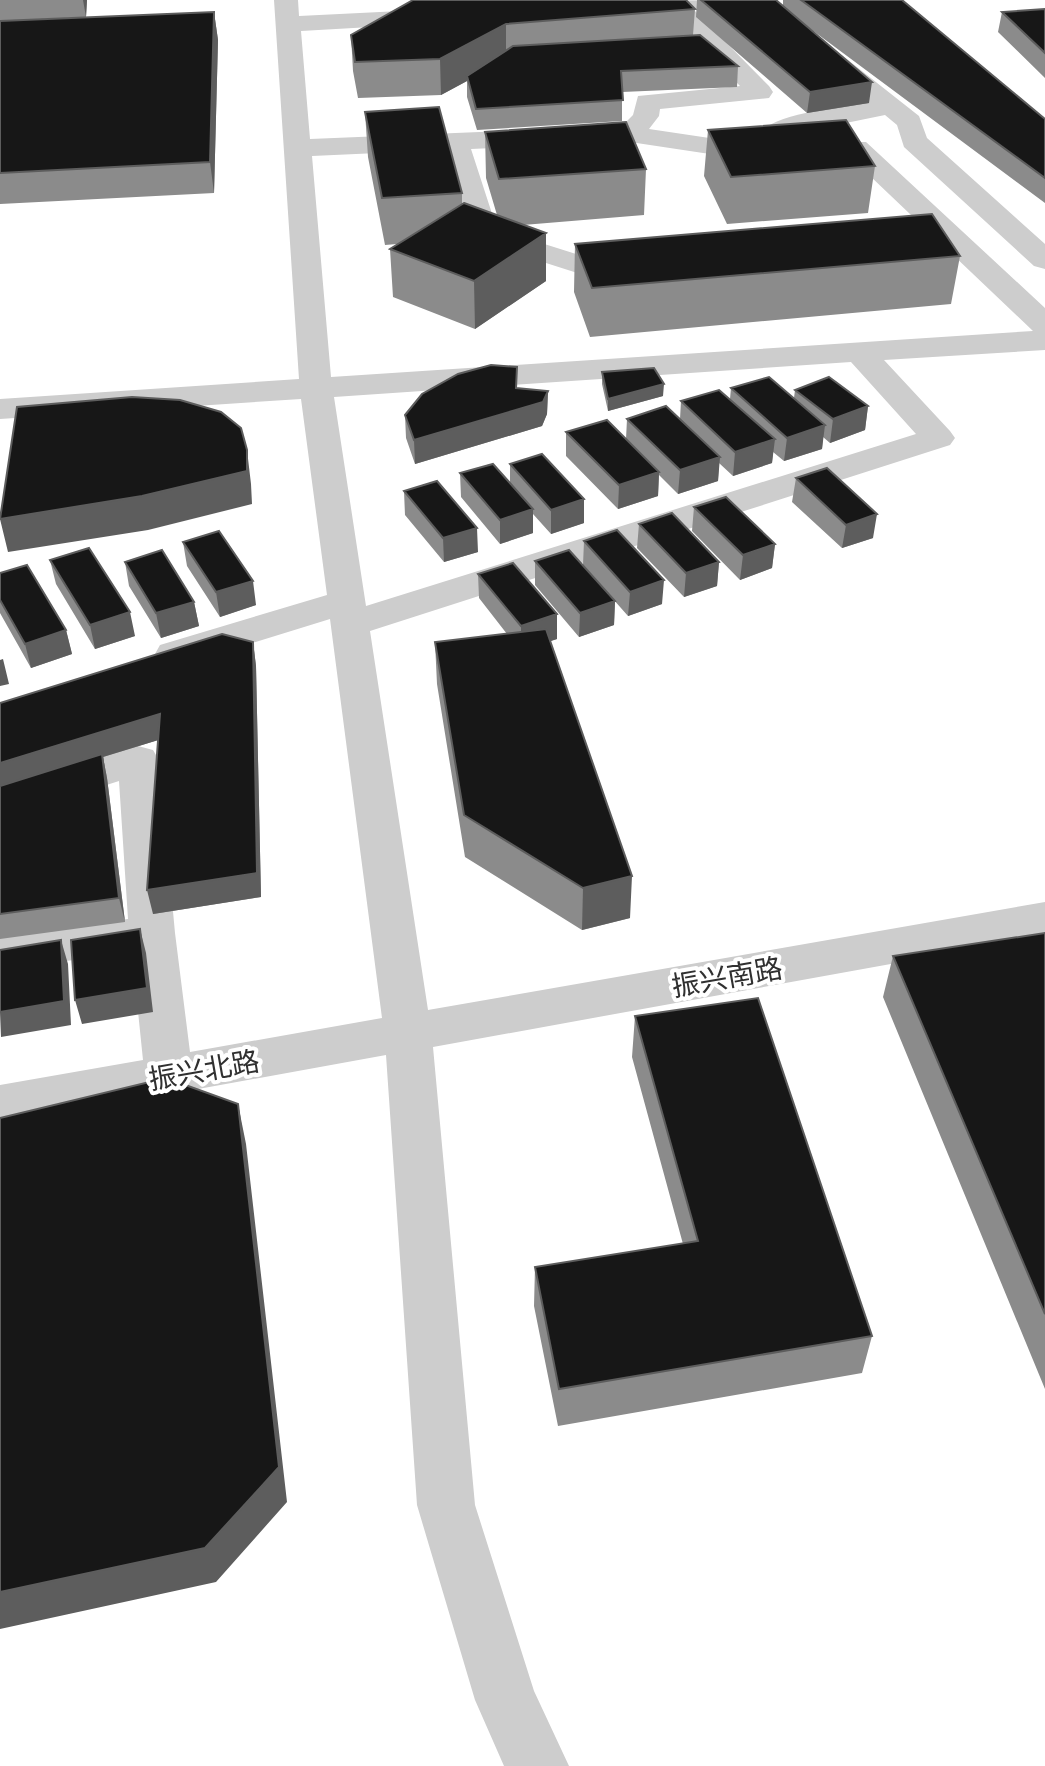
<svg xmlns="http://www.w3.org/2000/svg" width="1045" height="1766" font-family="'Archivo Narrow','Noto Sans SC',sans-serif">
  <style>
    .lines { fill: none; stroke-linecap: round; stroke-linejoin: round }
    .minor { fill: #cdcdcd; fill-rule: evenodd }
    .wall { fill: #8b8b8b }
    .shaded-wall { fill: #5d5d5d }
    .building { fill: #171717; stroke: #5d5d5d; stroke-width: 2 }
    .labels { text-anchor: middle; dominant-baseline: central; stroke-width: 8; stroke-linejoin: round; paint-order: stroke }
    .street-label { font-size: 28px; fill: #303030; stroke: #fff }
  </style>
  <rect width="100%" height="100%" fill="#fff"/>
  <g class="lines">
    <path class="minor" d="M274 0H298L299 16 441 9 450 11 453 16 450 21 441 23 301 31 310 139 622 126 633 115 638 96 740 86 668 11H620L617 6 620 1 748 0 745 5 694 10 769 86 773 92 769 98 660 109 659 116 649 129 743 143 772 142 763 140 759 134C774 113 843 107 869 102L812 54 816 49H834L919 116 927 138 1045 244V269L1034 266 904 147 897 125 885 115 797 133 774 142H866L1045 308V350L884 360 950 431 955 438 950 445 370 631 428 1010 1045 902V936L433 1047 475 1505 534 1691 569 1766H504L475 1700 417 1505 386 1055 0 1125V1085L143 1060 132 953 0 969V935L128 919 119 781 0 819V789L138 746 153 750 159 760 175 933 190 1052 382 1018 330 619 174 667 160 663 155 654 160 645 327 595 301 399 0 419V399L299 379ZM630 142 743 159 849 156 1033 331 331 377 312 156 444 150 474 240 593 278 644 272 648 266 644 260 633 257 595 260 497 229 471 149ZM851 362 916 434 366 606 334 397Z"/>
  </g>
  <path class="wall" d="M0 0H87L86 17 0 21Z
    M697 0H776L783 5V0H902L1045 119V203L808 27 869 103 807 113 696 17Z
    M695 9 693 35 738 66 737 87 622 92V121L477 130 467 97V81L441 95 358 98 353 71 351 35Z
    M1045 9V78L998 32 1002 12Z
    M214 12 218 40 214 193 0 204V21Z
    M365 112 462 193V204L497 215 486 178 485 132 646 169 644 215 523 225 546 233V281L475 329 393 297 390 249 397 244 385 245 368 157Z
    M708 130 875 166 868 213 727 224 704 176Z
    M575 244 960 256 951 304 590 337 574 292Z
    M602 372 663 396 608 411 602 384Z
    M517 388 548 391 547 414 542 426 415 464 406 438 405 415Z
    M731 388 794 398 795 390 868 406 865 430 830 443 823 437 822 449 784 461 773 452 772 463 733 476 719 463 718 481 678 494 659 475 658 496 618 509 566 456V432L626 439 627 419H680L681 401 730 399Z
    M510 464 584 523 551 534 533 514V533L500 544 461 497 460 473 510 483Z
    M796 478 873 538 842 548 792 502Z
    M404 491 478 552 444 562 405 515Z
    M694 507 775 544 772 568 740 580 692 531Z
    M639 524 719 562 717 586 684 597 637 548Z
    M584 541 662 604 628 616 583 565Z
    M183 542 256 605 220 617 187 566Z
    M50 560 135 636 95 649 56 584Z
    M535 561 615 601 614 625 579 637 535 585Z
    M125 562 194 602 199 626 161 638 129 586Z
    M0 573 66 630 72 654 31 668 0 613Z
    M478 574 557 614V639L550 641 630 918 582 930 465 857 437 684 435 642 507 634 479 598Z
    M253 642 256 666 261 897 153 914 158 740 103 757 107 778 125 922 0 939V703Z
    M1045 933V1389L883 997 893 956Z
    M635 1016 872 1336 862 1373 558 1426 534 1306 535 1267 683 1244 632 1057Z"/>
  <path class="shaded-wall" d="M83 0H87L86 17Z
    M214 12 218 40 214 193 210 162Z
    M506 24V59L467 76V81L441 95 440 59Z
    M872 82 869 103 807 113 810 92Z
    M546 233V281L475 329 474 281Z
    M664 384 663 396 608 411V399Z
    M548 391 547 414 542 426 415 464 414 440 516 410Z
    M868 406 865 430 830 443 833 419Z
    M825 425 822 449 784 461 787 438Z
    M775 439 772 463 733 476 735 452Z
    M247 450 251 484 252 504 148 530 8 552 0 519Z
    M720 457 718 481 678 494 680 470Z
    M659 472 658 496 618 509 619 485Z
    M584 499V523L551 534V510Z
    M533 509V533L500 544V520Z
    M877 514 873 538 842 548 846 525Z
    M477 528 478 552 444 562 443 538Z
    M775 544 772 568 740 580 743 555Z
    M719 562 717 586 684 597 686 573Z
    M664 580 662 604 628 616 630 592Z
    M253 581 256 605 220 617 216 592Z
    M615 601 614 625 579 637 580 613Z
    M194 602 199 626 161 638 156 613Z
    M130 612 135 636 95 649 90 625Z
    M557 614V639L521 651V626Z
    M66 630 72 654 31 668 25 644Z
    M253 642 256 666 261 897 153 914 147 890Z
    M3 659 9 684 0 686V660Z
    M160 714 165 738 103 757 107 778 125 922 119 898 0 789V763Z
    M632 876 630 918 582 930 583 888Z
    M140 929 146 953 153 1012 82 1024 75 1000Z
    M61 940 68 964 71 1025 1 1037 0 1012Z
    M238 1104 246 1144 287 1502 216 1582 0 1629V1592Z"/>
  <path class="building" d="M413 0H686L695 9 506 24 440 59 355 62 351 35Z
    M701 0H776L872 82 810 92Z
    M801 0H902L1045 119V178Z
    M1045 9V53L1002 12Z
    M214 12 210 162 0 173V21Z
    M700 35 738 66 621 71 623 100 476 109 467 76 513 46Z
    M439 107 462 193 382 198 365 112Z
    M846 120 875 166 731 177 708 130Z
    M626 122 646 169 499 179 485 132Z
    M464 203 546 233 474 281 390 249Z
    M932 214 960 256 592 288 575 244Z
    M491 365 517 367 516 388 548 391 543 402 414 440 405 415 422 394 458 374Z
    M654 368 664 384 608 399 602 372Z
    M769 377 825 425 787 438 731 388Z
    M829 377 868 406 833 419 795 390Z
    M719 390 775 439 735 452 681 401Z
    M132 397 180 400 221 412 241 428 247 450V471L142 496 0 519 17 407Z
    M666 406 720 457 680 470 627 419Z
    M607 420 659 472 619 485 566 432Z
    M542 454 584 499 551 510 510 464Z
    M493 464 533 509 500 520 460 473Z
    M827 468 877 514 846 525 796 478Z
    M437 481 477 528 443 538 404 491Z
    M726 497 775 544 743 555 694 507Z
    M672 513 719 562 686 573 639 524Z
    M617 530 664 580 630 592 584 541Z
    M219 531 253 581 216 592 183 542Z
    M89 548 130 612 90 625 50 560Z
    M162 550 194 602 156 613 125 562Z
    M569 550 615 601 580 613 535 561Z
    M513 563 557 614 521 626 478 574Z
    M27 565 66 630 25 644 0 600V573Z
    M546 629 632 876 583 888 464 815 435 642Z
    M222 634 253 642 257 873 147 890 160 714 0 763V703Z
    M102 754 119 898 0 914V786Z
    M140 929 147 988 75 1000 71 940Z
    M1045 933V1314L893 956Z
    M61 940 64 1001 0 1012V950Z
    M758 998 872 1336 559 1389 535 1267 698 1241 635 1016Z
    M166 1078 238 1104 279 1467 205 1548 0 1592V1118Z"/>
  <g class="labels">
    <g class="street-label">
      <text transform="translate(727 977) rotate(-10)">振兴南路</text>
      <text transform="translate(204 1070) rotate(-10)">振兴北路</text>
    </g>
  </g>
</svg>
